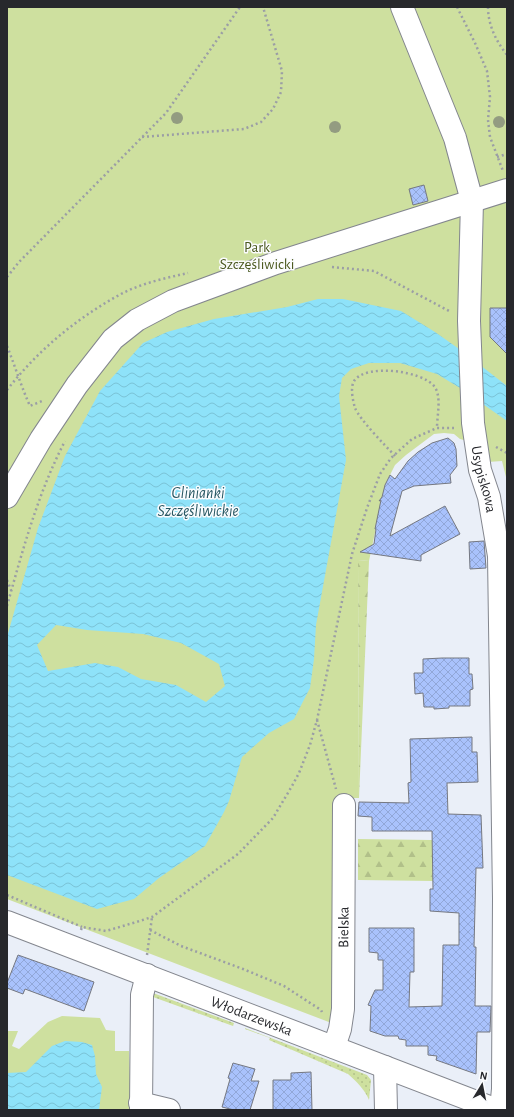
<svg xmlns="http://www.w3.org/2000/svg" width="514" height="1117" font-family="'Alegreya Sans',sans-serif">
  <style>
    .grass { fill: url(#grass-dots) }
    .forest { fill: url(#forest-firs) }
    .park { fill: #cee09f }
    .water { fill: url(#water-waves); fill-rule: evenodd }
    .building { fill: url(#building-cross-hatch); stroke: #757881 }
    .lines { fill: none; stroke-linecap: round; stroke-linejoin: round }
    .minor-casing { stroke: #83868e; stroke-width: 24 }
    .path { stroke: #9b9ea5; stroke-width: 2.5; stroke-dasharray: 2 3; stroke-linecap: butt }
    .minor { stroke: #fff; stroke-width: 22 }
    .tree { fill: #939c81 }
    .labels { text-anchor: middle; dominant-baseline: central; stroke-width: 3; stroke-linejoin: round; paint-order: stroke }
    .park-label { font-size: 15px; fill: #4b591f; stroke: #fbfcfe }
    .street-label { font-size: 15px; fill: #27282c; stroke: #fbfcfe }
    .water-label { font-size: 16px; font-style: italic; fill: #275763; stroke: #fbfcfe }
  </style>
  <defs>
    <pattern id="grass-dots" width="8" height="8" patternUnits="userSpaceOnUse"><rect width="8" height="8" fill="#cee09f"/><path d="M2 2h.1M6 6h.1" fill="none" stroke="#b1c089" stroke-width="1.8" stroke-linecap="round"/></pattern>
    <pattern id="forest-firs" width="22" height="20" patternUnits="userSpaceOnUse"><rect width="22" height="20" fill="#cee09f"/><path d="M5 1l3.5 6h-7zM16 11l3.5 6h-7z" fill="#b1c089"/></pattern>
    <pattern id="water-waves" width="16" height="10" patternUnits="userSpaceOnUse"><rect width="16" height="10" fill="#8ee2f9"/><path d="M0 5q4-4 8 0t8 0" fill="none" stroke="#7ac2d6"/></pattern>
    <pattern id="building-cross-hatch" width="8" height="8" patternUnits="userSpaceOnUse"><rect width="8" height="8" fill="#a9c2fc"/><path d="M0 0l8 8M0 8l8-8" fill="none" stroke="#91a7d8"/></pattern>
  </defs>
  <rect width="100%" height="100%" fill="#eaeff8"/>
  <path class="grass" d="M153 993 234 1023 233 1026 153 997Z
    M245 1028 367 1075 371 1080 369 1100C365 1090 357 1082 348 1074L269 1040 270 1038 245 1029Z"/>
  <path class="forest" d="M358 560 369 561 359 798Z
    M358 839 432 840 433 881 358 880Z"/>
  <path class="park" d="M7 7H507V481L502 461 488 462 486 446 460 439 454 434 444 433 434 434 406 455 395 465 385 485 369 561 358 560 359 798H336V945L334 1024 7 899Z
    M62 1016 100 1018 106 1030 115 1031V1051H129L131 1110H7V1031H18L12 1046 19 1049 48 1022Z"/>
  <path class="water" d="M318 299H343L401 311 435 332 462 351 507 386V421L460 388 437 374 400 363H369L351 369 342 378 339 396 346 460 316 625 314 659 310 688 294 719 269 733 242 757 229 801 224 812 205 846 159 878 134 899 97 909 7 875V637L38 528 65 456 100 391 143 343 167 332 214 319 287 307ZM56 625 87 630 143 634 181 643 219 664 225 686 206 702 176 685 141 679 118 667 95 663 48 671 37 645Z
    M65 1041 82 1042 92 1045 95 1056 96 1074 102 1087 99 1110H7V1073L26 1072 52 1046Z"/>
  <path class="building" d="M424 185 428 201 413 205 409 189Z
    M490 308H507V354L490 337Z
    M448 438 454 443 456 449 457 466 450 475 451 483 414 486 402 491 390 536 445 506 460 534 421 555V561L360 552 374 544 376 529H375L381 500 379 501 382 497 385 485 390 475 395 479 408 461 418 452 432 443Z
    M484 541 486 568 470 569 469 542Z
    M442 658H469V674H472L473 689 470 690V706H449V708L434 709V707H424L423 693 415 694 414 673H423V659Z
    M472 737V752H477L478 782 447 783 448 814 481 815 483 868H476L474 947H476L475 1006H491L490 1032H477L476 1074 436 1060 437 1056 428 1055V1046H406V1040L399 1039 398 1036H385L370 1031 371 1006 368 1005 375 990H383V960H378V953L369 952V928H414V972H410L409 1007 442 1006 443 945H459V913L430 911V889H433L432 831H372V817L358 816 359 802 409 803 408 783 411 782 410 739Z
    M18 955 94 982 84 1011 25 989 23 994 7 988V983Z
    M233 1063 255 1069 251 1081H259L250 1110H234L222 1107 230 1079 228 1078Z
    M311 1072 312 1110H273V1080H291V1073Z"/>
  <g class="lines">
    <g class="minor-casing">
      <g id="minor">
        <path id="s1" d="M402 7 455 138 472 201 469 321 473 423 480 470 489 497 499 556 504 898 503 1089 502 1099 498 1110"/>
        <path d="M7 497 41 439 77 385 113 339 137 320 173 301 276 263 507 190"/>
        <path id="s2" d="M7 922 497 1110"/>
        <path id="s3" d="M334 1047 340 1029 343 1009 344 805"/>
        <path d="M385 1067 386 1110"/>
        <path d="M140 1103 169 1110"/>
        <path d="M141 1110 142 995 147 975"/>
      </g>
    </g>
    <path class="path" d="M457 7 475 43 487 71 490 97 488 120 490 137 503 171
      M488 7C488 25 496 41 507 55
      M142 137 244 129 261 122 273 109 281 92 282 71 263 7
      M497 157 507 154
      M332 267 374 271 449 311
      M7 277 19 262 166 113 240 7
      M7 346C15 366 21 386 30 406L42 401
      M7 390C38 350 77 318 121 294 142 283 166 278 188 273
      M496 447 507 453
      M395 456C385 445 360 420 355 408 353 401 350 388 354 381 366 363 422 371 434 386 442 396 437 415 437 428
      M7 580 11 590
      M7 606C23 549 38 493 65 441
      M317 720 336 789
      M7 895 82 927
      M81 930 82 927 106 931 133 923 152 917 238 854 273 818 292 786 299 773 310 745 317 720 352 554 367 508 380 474 391 458 412 439 437 428H454
      M150 930 181 946 243 969 284 986 321 1010 322 1012
      M147 955 152 917"/>
    <use href="#minor" class="minor"/>
  </g>
  <g class="tree">
    <circle cx="177" cy="118" r="6"/>
    <circle cx="499" cy="122" r="6"/>
    <circle cx="335" cy="127" r="6"/>
  </g>
  <g class="labels">
    <g class="park-label">
      <text x="257" y="247">Park<tspan x="257" dy="17">Szczęśliwicki</tspan></text>
    </g>
    <g class="street-label">
      <text stroke="none"><textPath href="#s1" startOffset="486">Usypiskowa</textPath></text>
      <text stroke="none"><textPath href="#s3" startOffset="121">Bielska</textPath></text>
      <text stroke="none"><textPath href="#s2" startOffset="262">Włodarzewska</textPath></text>
    </g>
    <g class="water-label">
      <text x="198" y="493">Glinianki<tspan x="198" dy="18">Szczęśliwickie</tspan></text>
    </g>
  </g>
  <rect width="514" height="1117" fill="none" stroke="#27282c" stroke-width="16"/>
  <g transform="translate(482 1085) rotate(10)" stroke="#fbfcfe" stroke-width="3" paint-order="stroke">
  <path d="M0-3L7 15L0 10L-7 15Z" fill="#27282c"/>
  <text y="-6" font-size="11" font-weight="bold" text-anchor="middle" fill="#27282c">N</text>
  </g>
</svg>
